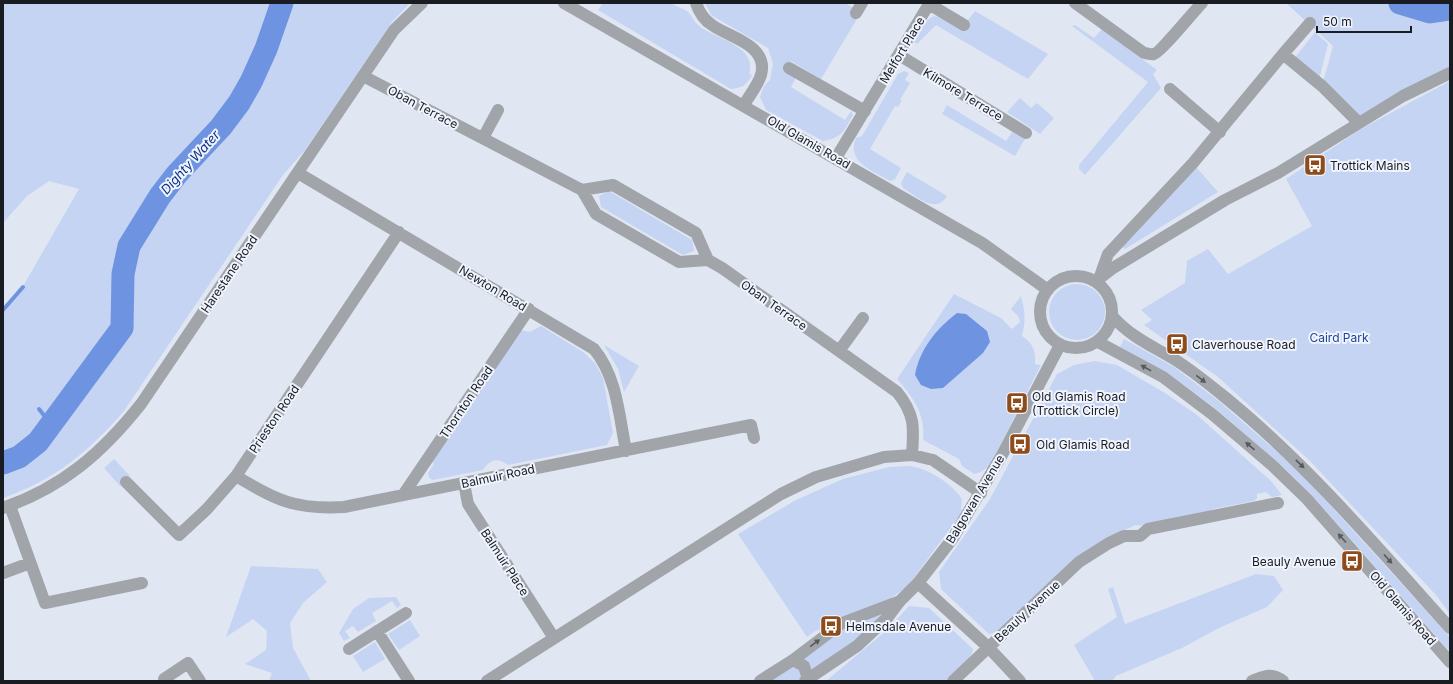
<svg xmlns="http://www.w3.org/2000/svg" width="1453" height="684" font-family="Inter,sans-serif">
  <style>
    .green { fill: #c5d4f2 }
    .water { fill: #6e94e1 }
    .lines { fill: none; stroke-linecap: round; stroke-linejoin: round }
    .stream { stroke: #6e94e1; stroke-width: 4 }
    .river { stroke: #6e94e1; stroke-width: 23 }
    .minor { stroke: #a1a4a9; stroke-width: 12 }
    .tertiary { stroke: #a1a4a9; stroke-width: 12 }
    .oneway { fill: #56595e }
    .labels { text-anchor: middle; dominant-baseline: central; stroke-width: 4; stroke-linejoin: round; paint-order: stroke }
    .street-label { font-size: 12px; fill: #191c20; stroke: #eff4fe }
    .poi-label { font-size: 12px; fill: #191c20; stroke: #eff4fe; text-anchor: start }
    .park-label { font-size: 12px; fill: #1d439c; stroke: #eff4fe }
    .water-label { font-size: 13px; font-style: italic; fill: #0d3189; stroke: #eff4fe }
  </style>
  <rect width="100%" height="100%" fill="#e0e7f3"/>
  <path class="green" d="M3 3H410L392 22 305 150 283 175 124 411C88 452 55 480 3 498V311L22 288 79 189 49 181 27 196 3 223Z
    M603 3H671C676 7 683 8 687 11 692 15 694 22 699 26 716 39 758 46 749 74L752 75C747 85 742 88 731 89L598 10Z
    M705 3H845L853 8 857 19 821 79 791 61 785 71 796 78 791 87 845 120 851 111 853 115C844 131 842 138 823 141L766 110 760 97 764 86 770 80 773 64 768 48 711 15Z
    M1286 3H1450V73L1358 122 1322 86 1333 46Z
    M975 11 1048 54 1028 79 936 25 917 44 914 42C932 10 930 12 964 25Z
    M1075 25 1094 38 1102 29 1157 70 1153 74 1161 88 1085 175 1079 169V165L1148 82 1072 26Z
    M1315 32 1328 44 1319 80 1294 59Z
    M904 71 909 73 905 80 910 83 900 100 902 101 898 107 895 106 870 149 901 168 895 179 890 181C873 171 846 163 856 138L862 136 898 74Z
    M1450 81V614L1436 595 1309 460 1218 377 1144 325 1152 320 1141 310 1185 283 1187 261 1208 249 1228 274 1312 226 1286 179 1361 129Z
    M1020 98 1031 108 1037 103 1054 118 1040 134 1007 112Z
    M947 105 1006 141 1012 132 1025 139 1015 156 942 114Z
    M1196 167 1218 192 1125 249 1121 246Z
    M907 172 947 196C936 215 916 196 903 188L901 183Z
    M609 191 692 240 694 251 683 255 601 207 599 196Z
    M1049 312a28 28 0 1 1 56 0a28 28 0 1 1-56 0Z
    M954 294 1001 318 1012 329 1020 322 1018 316 1011 309 1021 296C1025 310 1026 321 1022 336 1033 343 1036 351 1035 364L1041 365 988 469 986 468 981 472 974 474 962 466 959 459 923 440C926 415 913 397 897 379Z
    M541 326 583 352 595 363 603 378 613 433 607 445 508 465C498 457 490 459 483 470L433 480 429 478 428 473 434 464 431 461 519 330 530 332Z
    M1124 339 1174 367 1220 402 1300 472 1450 637V652L1311 494 1284 468 1215 408 1169 374 1120 347Z
    M604 345 639 366 624 392 618 369Z
    M1095 361 1117 365 1165 393 1197 415 1271 481 1282 495 1272 497 1266 492 1257 494V498L1254 501 1213 509 1210 513 1145 526 1136 525 1106 538 998 632 989 634 941 589 939 572 990 499 1057 374 1074 365Z
    M114 459 130 476 120 486 104 468Z
    M889 467C897 467 907 465 915 467 932 471 953 485 962 499L961 509 963 511 907 587 885 602 831 626 815 631 807 637 738 534 796 500 843 479Z
    M251 566 318 569 327 582 303 603 290 623 293 648 311 681H269L272 673 245 664 266 650 267 631 253 619 226 637Z
    M1256 574 1274 576 1283 590 1267 607 1221 627 1182 648 1116 676 1112 681H1095L1074 645 1117 617 1108 589 1113 587 1125 624Z
    M396 597 401 605 397 608 392 601 372 613 376 621 358 632 353 626 345 631 350 638 344 641 339 633 353 609 369 598Z
    M909 606 929 608 973 649 971 656 945 681H826L887 630Z
    M884 611 886 614 855 642 811 672 800 659 842 628Z
    M410 620 420 636 399 650 388 634Z
    M375 642 385 659 363 672 353 656Z
    M797 665 802 675 798 681H767Z"/>
  <path class="water" d="M957 313 966 314 987 331 990 342 983 353 943 388 931 389 921 385 915 375C919 350 937 328 957 313Z"/>
  <g class="lines">
    <path class="stream" d="M3 310 23 287
      M39 409 50 423"/>
    <path class="river" d="M1400 3 1430 12 1450 9
      M3 463 19 457 38 442 122 328 123 274 129 246 160 196 177 174 221 127 239 103 251 82 266 49 282 3"/>
    <path class="minor" d="M696 3C699 12 704 20 712 25 730 38 769 45 761 75 758 85 749 96 744 105
      M1075 3 1144 53C1147 53 1151 55 1154 54 1160 53 1194 11 1202 3
      M856 13 862 3
      M1283 54 1322 86 1358 122
      M899 55 1026 133
      M789 68 865 111
      M363 76 582 190
      M1170 89 1220 132
      M483 138 498 110
      M836 158 929 4 964 25
      M298 173 594 349C617 377 619 415 626 451
      M708 260 696 233 613 185 582 190 596 214 679 262 708 260 722 268 897 392C915 414 914 427 912 455
      M1099 279 1108 254 1193 163 1283 54 1310 23
      M839 351 863 318
      M236 476C275 500 296 510 344 507L751 425 754 438
      M126 482 179 535 207 509 236 476 399 232
      M464 483 468 504 554 638
      M403 495 529 309
      M10 506 45 603 142 583
      M3 573 30 563
      M918 583 988 647 1020 681
      M377 631 409 681
      M349 649 406 613
      M166 681 164 679 188 663 200 681
      M487 681 732 525 781 494 816 477 884 457 912 455 933 460 981 493
      M953 681 1079 562 1109 543 1124 536H1140L1148 529 1278 503
      M1252 681C1264 676 1272 672 1283 681"/>
    <path class="tertiary" d="M564 3 982 243 1048 290
      M1040 312a36 36 0 1 1 72 0a36 36 0 1 1-72 0Z
      M1096 281 1113 268 1225 200 1278 173 1403 96 1450 73
      M1113 317C1132 338 1153 346 1177 361 1194 372 1210 385 1226 398 1309 466 1378 548 1450 628
      M1098 342 1163 377 1212 414 1273 466 1307 499 1450 662
      M3 508C63 487 102 453 141 404L394 30 422 3
      M793 660 804 666 808 679
      M760 681 793 660 842 623 900 601
      M805 681 857 646 888 617 900 601 918 583 953 538 1002 455 1060 345"/>
  </g>
  <defs><path id="oneway-solid" d="M-6-.8H1V-3.2L6.5 0L1 3.2V.8H-6Z"/></defs>
  <g class="oneway">
    <use href="#oneway-solid" transform="translate(1146 368) rotate(-151)"/>
    <use href="#oneway-solid" transform="translate(1201 379) rotate(37)"/>
    <use href="#oneway-solid" transform="translate(1250 446) rotate(-139)"/>
    <use href="#oneway-solid" transform="translate(1300 464) rotate(44)"/>
    <use href="#oneway-solid" transform="translate(1342 538) rotate(-132)"/>
    <use href="#oneway-solid" transform="translate(1388 559) rotate(48)"/>
    <use href="#oneway-solid" transform="translate(815 643) rotate(-36)"/>
  </g>
  <defs>
    <g id="bus-square" transform="scale(1.15)"><rect x="-9" y="-9" width="18" height="18" rx="4" fill="#8e4c1b" stroke="#eff4fe"/><path d="M-5-6H5V4H4V6H2V4H-2V6H-4V4H-5ZM-3.5-4V0h7V-4ZM-3.5 1.2v1.5H-2V1.2ZM2 1.2v1.5H3.5V1.2Z" fill="#fff"/></g>
  </defs>
  <g fill-rule="evenodd">
    <use href="#bus-square" x="1315" y="165"/>
    <use href="#bus-square" x="1177" y="344"/>
    <use href="#bus-square" x="1017" y="403"/>
    <use href="#bus-square" x="1020" y="444"/>
    <use href="#bus-square" x="1352" y="561"/>
    <use href="#bus-square" x="831" y="626"/>
  </g>
  <g class="labels">
    <g class="street-label">
      <text transform="translate(902 50) rotate(-59)">Melfort Place</text>
      <text transform="translate(963 94) rotate(31)">Kilmore Terrace</text>
      <text transform="translate(423 107) rotate(28)">Oban Terrace</text>
      <text transform="translate(809 142) rotate(30)">Old Glamis Road</text>
      <text transform="translate(229 274) rotate(-56)">Harestane Road</text>
      <text transform="translate(493 288) rotate(31)">Newton Road</text>
      <text transform="translate(774 305) rotate(35)">Oban Terrace</text>
      <text transform="translate(466 402) rotate(-56)">Thornton Road</text>
      <text transform="translate(274 419) rotate(-56)">Prieston Road</text>
      <text transform="translate(498 476) rotate(-12)">Balmuir Road</text>
      <text transform="translate(975 499) rotate(-59)">Balgowan Avenue</text>
      <text transform="translate(505 562) rotate(57)">Balmuir Place</text>
      <text transform="translate(1403 608) rotate(49)">Old Glamis Road</text>
      <text transform="translate(1027 611) rotate(-43)">Beauly Avenue</text>
    </g>
    <g class="poi-label">
      <text x="1330" y="165">Trottick Mains</text>
      <text x="1192" y="344">Claverhouse Road</text>
      <text x="1032" y="396">Old Glamis Road<tspan x="1032" dy="14">(Trottick Circle)</tspan></text>
      <text x="1036" y="444">Old Glamis Road</text>
      <text x="1336" y="561" text-anchor="end">Beauly Avenue</text>
      <text x="846" y="626">Helmsdale Avenue</text>
    </g>
    <g class="park-label">
      <text x="1339" y="337">Caird Park</text>
    </g>
    <g class="water-label">
      <text transform="translate(190 162) rotate(-48)">Dighty Water</text>
    </g>
  </g>
  <rect width="1453" height="684" fill="none" stroke="#191c20" stroke-width="8"/>
  <path d="M1317 26v6h94v-6" fill="none" stroke="#191c20" stroke-width="2"/>
  <text x="1323" y="26" font-size="12" fill="#191c20" stroke="#eff4fe" stroke-width="3" paint-order="stroke">50 m</text>
</svg>
